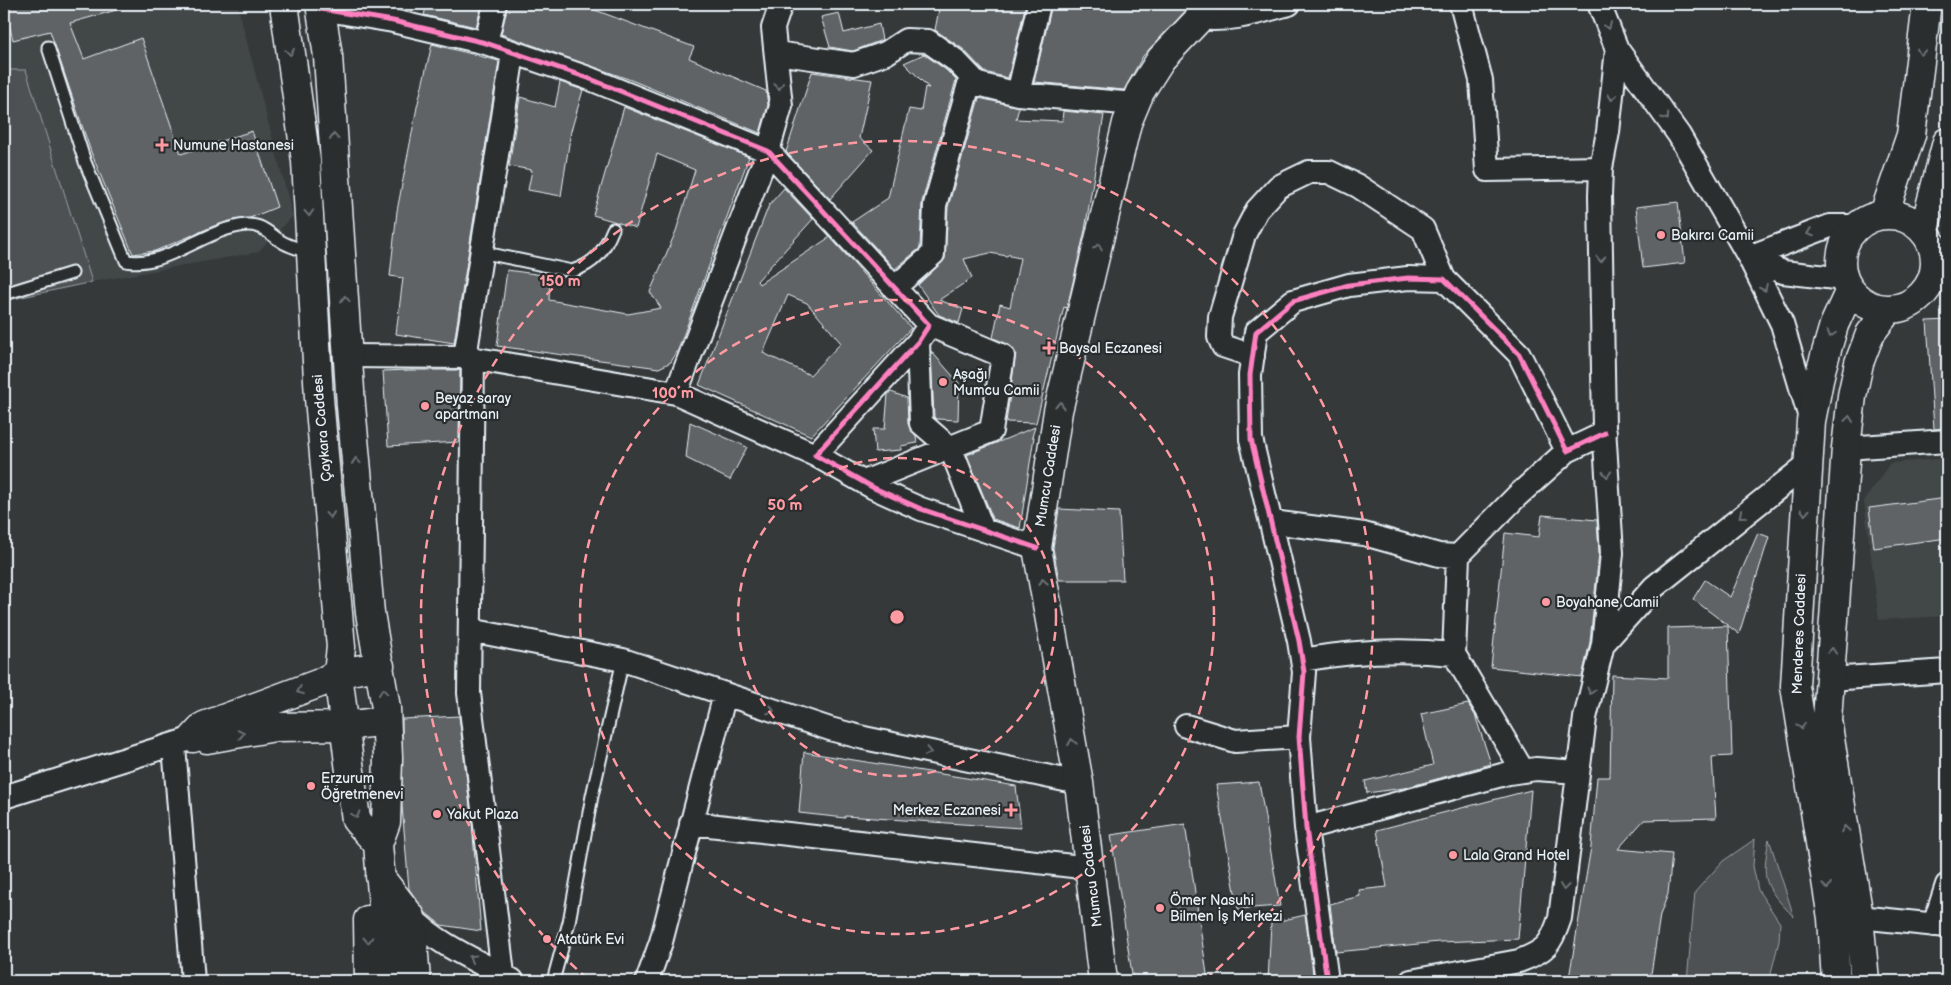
<svg xmlns="http://www.w3.org/2000/svg" width="1951" height="985" font-family="'Balsamiq Sans',sans-serif">
  <style>
    .built { fill: #424647 }
    .green { fill: #4d5152; stroke: #9aa1a5 }
    .building { fill: #5f6365; stroke: #e8f1f8; fill-rule: evenodd }
    .lines { fill: none; stroke-linecap: round; stroke-linejoin: round }
    .lane-casing { stroke: #e8f1f8; stroke-width: 15 }
    .street-casing { stroke: #e8f1f8; stroke-width: 26 }
    .secondary-casing { stroke: #e8f1f8; stroke-width: 31 }
    .lane { stroke: #2a2d2e; stroke-width: 11 }
    .street { stroke: #2a2d2e; stroke-width: 22 }
    .secondary { stroke: #2a2d2e; stroke-width: 28 }
    .cycleway-casing { stroke: #2a2d2e; stroke-width: 8 }
    .cycleway { stroke: #ff80c0; stroke-width: 5 }
    .oneway { stroke: #6c7275 }
    .ring { fill: none; stroke: #ff9aa2; stroke-width: 2.5; stroke-dasharray: 9 6 }
    .poi-dot { fill: #ff9aa2; stroke: #2a2d2e; stroke-width: 2 }
    .labels { text-anchor: middle; dominant-baseline: central; stroke-width: 4.5; stroke-linejoin: round; paint-order: stroke }
    .poi-label { font-size: 14px; fill: #e8f1f8; stroke: #2a2d2e; text-anchor: start }
    .street-label { font-size: 14px; fill: #e8f1f8; stroke: #2a2d2e }
    .centre { fill: #ff9aa2; stroke: #2a2d2e; stroke-width: 2.5 }
    .ring-label { font-size: 15px; text-anchor: middle; font-weight: bold; fill: #ff9aa2; stroke: #2a2d2e; stroke-width: 4.5; stroke-linejoin: round; paint-order: stroke }
  </style>
  <rect width="100%" height="100%" fill="#35393a"/>
  <filter id="ink" filterUnits="userSpaceOnUse"><feTurbulence type="fractalNoise" baseFrequency=".02" numOctaves="2"/><feDisplacementMap in="SourceGraphic" scale="10" xChannelSelector="R" yChannelSelector="G"/><feConvolveMatrix kernelMatrix="1 2 1 2 8 2 1 2 1" color-interpolation-filters="sRGB"/></filter>
  <g filter="url(#ink)">
    <path class="built" d="M4 4H237L293 216 258 252 92 282 26 70H4Z
      M1947 458V616L1879 620 1864 501 1890 463Z"/>
    <path class="green" d="M4 70H26L92 282 4 301Z
      M1755 839 1753 866 1758 890 1780 923 1779 941 1769 981H1687L1695 892 1723 861Z
      M1769 839 1794 917C1764 886 1761 882 1769 839Z"/>
    <path class="building" d="M4 4H120V9L70 23 84 59 141 38 181 154 252 131 277 207 250 218 214 226 155 251 133 254 91 152 50 31 13 40Z
      M427 4H482L476 27 424 15Z
      M508 4H579L694 47 689 58 766 91 768 105 760 133 631 80 501 34Z
      M940 4H1026L1008 78 985 72 963 49 935 30Z
      M1052 4H1192L1143 56 1124 90 1034 82Z
      M839 13 844 33 879 24 882 40 853 51 830 47 821 17Z
      M432 44 499 61 454 343 396 334 403 278 390 276 397 211 417 107Z
      M924 54 946 70 956 80 922 202 920 248 895 269 852 222 888 198 909 109 921 111 925 87 929 88 904 63Z
      M812 72 872 80 859 138 873 150 830 199 786 152Z
      M560 82 583 90 571 131 561 196 528 190 532 170 509 166 520 97 555 107Z
      M979 98 1019 107 1016 119 1062 121 1063 111 1104 115 1085 230 1067 308 1064 307 1036 423 1006 422 1016 353 1008 344 993 338 1000 304 1010 307 1020 258 1010 256V253L1007 256 990 253 964 259 972 278 939 300 963 309 959 323 939 315 918 285 945 259 948 207Z
      M624 107 749 157 678 350 671 362 659 368 497 346 507 270 550 276 549 300 628 314 661 308 650 292 676 231 695 170 657 154 636 228 593 215Z
      M784 188 813 219 757 281 759 284 830 237 911 328 811 436 699 385 769 205ZM788 295 807 303 841 343 810 375 763 353Z
      M1678 202 1685 263 1643 268 1636 207Z
      M1947 320V428L1934 429 1927 321Z
      M931 351 959 383 958 420 936 419 934 417Z
      M410 370H460L459 442 388 446 383 371Z
      M891 392 907 398 908 424 916 436 917 443 901 446V450L875 452 873 429H885L888 394Z
      M690 422 747 447 730 480 686 458Z
      M1035 427 1032 437H1034L1020 528 993 519 967 455Z
      M1947 498V538L1874 548 1869 508Z
      M1059 509 1119 512 1123 580H1059L1053 548Z
      M1542 515 1597 520 1599 553 1590 642 1582 677 1491 667 1505 533 1539 537Z
      M1758 533 1769 537 1739 634 1693 599 1705 580 1730 597Z
      M1728 626 1732 756 1712 757 1716 818 1644 820 1618 849 1672 854 1668 894 1660 915 1650 981H1596L1569 978 1591 847 1597 777H1610L1612 675 1668 678V628Z
      M1468 704 1475 715 1491 764 1404 788 1367 793 1365 781 1433 765 1421 714Z
      M459 716 472 823 481 931 441 925 425 912 409 889 402 806V719Z
      M804 752 1016 786 1021 828 845 816V818L799 813Z
      M1259 782 1280 906 1238 909 1216 785Z
      M1531 790 1518 939 1439 942 1336 952 1330 904 1360 896 1359 890 1387 887 1377 830Z
      M1185 824 1208 981H1133L1111 835Z
      M1305 915 1314 981H1268L1271 923Z"/>
    <g class="lines">
      <g class="lane-casing">
        <path id="lane" d="M48 47 85 162 126 261C168 268 205 228 247 225 264 224 272 237 284 243 292 247 302 250 310 253
          M481 252 572 271C595 264 604 251 613 229
          M4 294 72 273
          M553 981 569 922 592 796 623 660"/>
      </g>
      <g class="street-casing">
        <path id="street" d="M1461 4 1481 80 1487 170 1601 168
          M1599 4 1617 49 1679 135 1749 257 1782 324 1811 421
          M321 9 393 21 486 43 588 78 768 151 929 325 918 342 815 455 874 488 921 509 1037 548
          M1200 18C1232 22 1259 12 1289 4
          M486 43 495 4
          M776 53 854 64 886 53 906 40 928 41 955 60 978 84 1018 94 1039 4
          M1018 94 1135 104
          M1749 257 1830 226H1857
          M1749 257 1783 272 1844 279
          M894 288 933 254 935 205 971 77
          M918 342 921 423 951 449 983 530
          M348 356 465 357 676 393 815 455
          M1253 356 1223 346 1219 337 1220 317 1244 235 1257 210 1278 187 1309 172H1329L1358 186 1423 229 1444 279
          M465 357 513 54
          M473 358 469 693 503 974
          M676 393 768 151 781 106 773 28 781 4
          M1846 448 1947 441
          M864 482 991 431 1003 356 929 325
          M1272 522 1364 534 1439 555 1458 556 1517 496 1567 451
          M1458 556 1454 654 1523 771
          M470 630 623 660 830 729 864 738 1079 783
          M1603 644 1654 587 1808 464
          M1302 660C1353 651 1403 649 1454 654
          M1830 679 1947 671
          M1186 726 1235 741 1299 737
          M174 746 193 981
          M4 797 187 740
          M691 823 1090 868
          M1306 828 1509 773 1536 769 1578 772
          M411 917C438 945 478 961 512 980
          M1859 917 1947 926
          M1934 925 1947 885
          M647 981 661 942 725 694
          M1327 981 1306 828 1299 737 1304 672 1299 641 1251 439 1250 375 1256 332 1293 301 1349 285 1408 278 1444 279 1519 354 1567 451 1605 433
          M1411 981 1519 961C1546 951 1551 945 1560 918L1585 718 1603 644 1612 553 1604 427 1600 196 1601 168 1608 132 1617 49"/>
      </g>
      <g class="secondary-casing">
        <path id="secondary" d="M284 4 306 161 319 398 341 647 338 673 356 820 378 844
          M320 4 328 56 351 406 370 613 386 708 388 758 386 822 378 844 389 981
          M1884 214 1911 135 1927 4
          M1841 262a47 47 0 1 1 94 0a47 47 0 1 1-94 0Z
          M1924 230 1947 142
          M193 738 204 726 320 683 338 673 380 666
          M207 739 275 727 345 726 386 721
          M380 877 411 917 416 981
          M368 920 369 981
          M1103 981 1079 783 1037 548 1058 411 1127 123 1140 92 1161 59 1213 4
          M1836 981 1832 918 1795 686 1811 421 1821 370 1834 325 1850 290
          M1865 981 1859 917 1827 720 1846 448 1852 396 1859 363 1870 334 1889 309"/>
      </g>
      <use href="#lane" class="lane"/>
      <use href="#street" class="street"/>
      <use href="#secondary" class="secondary"/>
      <g class="cycleway-casing">
        <path id="cycleway" d="M321 9 393 21 486 43 588 78 768 151 929 325 918 342 815 455 874 488 921 509 1037 548
          M1327 981 1306 828 1299 737 1304 672 1299 641 1251 439 1250 375 1256 332 1293 301 1349 285 1408 278 1444 279 1519 354 1567 451 1605 433"/>
      </g>
      <use href="#cycleway" class="cycleway"/>
    </g>
    <defs><path id="oneway-chevron" d="M-2-3.5L2.5 0L-2 3.5" fill="none" stroke-width="1.6" stroke-linecap="round" stroke-linejoin="round" transform="scale(1.25)"/></defs>
    <g class="oneway">
      <use href="#oneway-chevron" transform="translate(1608 26) rotate(68)"/>
      <use href="#oneway-chevron" transform="translate(290 52) rotate(82)"/>
      <use href="#oneway-chevron" transform="translate(1921 52) rotate(97)"/>
      <use href="#oneway-chevron" transform="translate(779 86) rotate(84)"/>
      <use href="#oneway-chevron" transform="translate(1612 97) rotate(96)"/>
      <use href="#oneway-chevron" transform="translate(1666 117) rotate(55)"/>
      <use href="#oneway-chevron" transform="translate(334 137) rotate(-95)"/>
      <use href="#oneway-chevron" transform="translate(309 213) rotate(86)"/>
      <use href="#oneway-chevron" transform="translate(1810 233) rotate(159)"/>
      <use href="#oneway-chevron" transform="translate(1098 247) rotate(-78)"/>
      <use href="#oneway-chevron" transform="translate(1601 259) rotate(89)"/>
      <use href="#oneway-chevron" transform="translate(1764 288) rotate(64)"/>
      <use href="#oneway-chevron" transform="translate(345 299) rotate(-94)"/>
      <use href="#oneway-chevron" transform="translate(1831 334) rotate(106)"/>
      <use href="#oneway-chevron" transform="translate(1060 405) rotate(-77)"/>
      <use href="#oneway-chevron" transform="translate(1849 419) rotate(-83)"/>
      <use href="#oneway-chevron" transform="translate(356 461) rotate(-95)"/>
      <use href="#oneway-chevron" transform="translate(1607 474) rotate(87)"/>
      <use href="#oneway-chevron" transform="translate(1805 512) rotate(93)"/>
      <use href="#oneway-chevron" transform="translate(330 515) rotate(85)"/>
      <use href="#oneway-chevron" transform="translate(1742 515) rotate(141)"/>
      <use href="#oneway-chevron" transform="translate(1043 582) rotate(-100)"/>
      <use href="#oneway-chevron" transform="translate(1832 651) rotate(-86)"/>
      <use href="#oneway-chevron" transform="translate(300 691) rotate(158)"/>
      <use href="#oneway-chevron" transform="translate(1591 691) rotate(104)"/>
      <use href="#oneway-chevron" transform="translate(383 692) rotate(-98)"/>
      <use href="#oneway-chevron" transform="translate(771 710) rotate(19)"/>
      <use href="#oneway-chevron" transform="translate(1801 726) rotate(81)"/>
      <use href="#oneway-chevron" transform="translate(241 734) rotate(-11)"/>
      <use href="#oneway-chevron" transform="translate(1072 742) rotate(-100)"/>
      <use href="#oneway-chevron" transform="translate(928 752) rotate(12)"/>
      <use href="#oneway-chevron" transform="translate(356 815) rotate(73)"/>
      <use href="#oneway-chevron" transform="translate(1845 829) rotate(-99)"/>
      <use href="#oneway-chevron" transform="translate(1827 886) rotate(81)"/>
      <use href="#oneway-chevron" transform="translate(1564 887) rotate(97)"/>
      <use href="#oneway-chevron" transform="translate(368 940) rotate(88)"/>
      <use href="#oneway-chevron" transform="translate(472 958) rotate(-151)"/>
    </g>
  </g>
  <g class="ring">
    <circle cx="897" cy="617" r="159"/>
    <circle cx="897" cy="617" r="317"/>
    <path d="M588 979A476 476 0 1 1 1206 979"/>
  </g>
  <g class="poi-dot">
    <path d="M159.5 137.5h5v5h5v5h-5v5h-5v-5h-5v-5h5z"/>
    <circle cx="1661" cy="235" r="5"/>
    <path d="M1046.5 340.5h5v5h5v5h-5v5h-5v-5h-5v-5h5z"/>
    <circle cx="943" cy="382" r="5"/>
    <circle cx="425" cy="406" r="5"/>
    <circle cx="1546" cy="602" r="5"/>
    <circle cx="311" cy="786" r="5"/>
    <path d="M1008.5 802.5h5v5h5v5h-5v5h-5v-5h-5v-5h5z"/>
    <circle cx="437" cy="814" r="5"/>
    <circle cx="1453" cy="855" r="5"/>
    <circle cx="1160" cy="908" r="5"/>
    <circle cx="547" cy="939" r="5"/>
  </g>
  <g class="labels">
    <g class="poi-label">
      <text x="173" y="145">Numune Hastanesi</text>
      <text x="1671" y="235">Bakırcı Camii</text>
      <text x="1059" y="348">Baysal Eczanesi</text>
      <text x="953" y="374">Aşağı<tspan x="953" dy="16">Mumcu Camii</tspan></text>
      <text x="435" y="398">Beyaz saray<tspan x="435" dy="16">apartmanı</tspan></text>
      <text x="1556" y="602">Boyahane Camii</text>
      <text x="321" y="778">Erzurum<tspan x="321" dy="16">Öğretmenevi</tspan></text>
      <text x="1001" y="810" text-anchor="end">Merkez Eczanesi</text>
      <text x="447" y="814">Yakut Plaza</text>
      <text x="1463" y="855">Lala Grand Hotel</text>
      <text x="1170" y="900">Ömer Nasuhi<tspan x="1170" dy="16">Bilmen İş Merkezi</tspan></text>
      <text x="557" y="939">Atatürk Evi</text>
    </g>
    <g class="street-label">
      <text transform="translate(322 428) rotate(-95)">Çaykara Caddesi</text>
      <text transform="translate(1048 476) rotate(-81)">Mumcu Caddesi</text>
      <text transform="translate(1799 634) rotate(-88)">Menderes Caddesi</text>
      <text transform="translate(1091 876) rotate(-97)">Mumcu Caddesi</text>
    </g>
  </g>
  <circle cx="897" cy="617" r="8" class="centre"/>
  <g class="ring-label">
    <text x="560" y="286">150 m</text>
    <text x="673" y="398">100 m</text>
    <text x="785" y="510">50 m</text>
  </g>
  <rect width="1951" height="985" fill="none" stroke="#2a2d2e" stroke-width="20"/>
  <rect x="10" y="10" width="1931" height="965" fill="none" stroke="#e8f1f8" stroke-width="2" filter="url(#ink)"/>
</svg>
